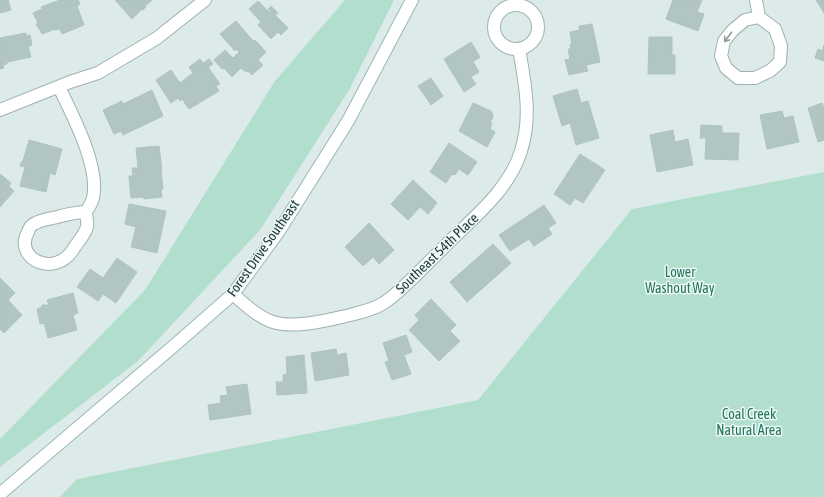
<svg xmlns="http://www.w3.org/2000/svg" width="824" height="497" font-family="'Asap Condensed',sans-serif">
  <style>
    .green { fill: #b2dfcd }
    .building { fill: #b1c5c3; stroke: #aec4c3 }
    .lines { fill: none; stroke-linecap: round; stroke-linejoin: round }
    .minor-casing { stroke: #9fb1b1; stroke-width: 14 }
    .secondary-casing { stroke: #9ab7b7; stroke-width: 14 }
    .minor { stroke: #fff; stroke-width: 12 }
    .secondary { stroke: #fff; stroke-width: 12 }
    .oneway { stroke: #8e9c9d }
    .labels { text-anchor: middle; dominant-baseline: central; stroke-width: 3; stroke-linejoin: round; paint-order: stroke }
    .street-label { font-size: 14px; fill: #1d393b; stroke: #edf7f5 }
    .park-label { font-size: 14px; fill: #23765f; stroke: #edf7f5 }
  </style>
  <rect width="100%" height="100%" fill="#dceae9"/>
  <path class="green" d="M345 0H394L349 90 260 230 138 361 0 467V439L145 290 275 81Z
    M824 172V497H60L77 479 478 400 632 209Z"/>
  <path class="building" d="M0 0H8L11 10 0 13Z
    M60 0H78L80 4 77 6 84 25 62 34 60 29 55 30V29L42 34 39 28H38L36 24 38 23 33 13 42 9 41 7Z
    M115 0H152L145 6 146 7 143 10 142 9 132 19Z
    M673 0H702L697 12 704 14 698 31 666 19Z
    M816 0H824V13Z
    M258 1 270 13 271 12 268 9 271 6 278 13 275 15 288 28 281 35 278 32 271 39 258 25 261 22 249 9Z
    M236 21 254 42 255 40 266 52 258 60 263 65 252 75 248 71 246 72 241 68 232 77 224 68 222 69 214 60 225 50 233 58 239 52 236 49 235 51 220 34Z
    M592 24 600 62 586 65 588 71 569 75 565 60 570 59 568 49H571L570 44H572L570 32 580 30 579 26Z
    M26 33V36L30 35 32 45 28 46 31 57 7 62V64L3 65 4 68 0 69V38Z
    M649 37H672V55H675V74H648Z
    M471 42 480 57 473 62 479 72 471 77 476 84 464 92 444 59Z
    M824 45V61L815 58 818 49 822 51Z
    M200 59 203 63 209 59 213 64 208 67 220 84 216 86 219 91 189 109 182 99 180 101 178 98 171 103 156 80 171 70 180 83 193 73 189 67Z
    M431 78 443 96 431 105 418 86Z
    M577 89 581 103 588 101 599 138 576 145 570 123 562 126 553 96Z
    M152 90 163 116 123 135 121 131 114 134 103 110 122 101 123 104Z
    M473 103 491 111 493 115 492 120 489 122 492 123 490 129 495 132 487 147 459 131Z
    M822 103 824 108V140L818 142 808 108Z
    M782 111 784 118 793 116 799 142 767 149 760 115Z
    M701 125 722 126V133H739L738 160 705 159 706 138H700Z
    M673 130 675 142 688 139 693 165 657 172 650 135Z
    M29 140 62 149 55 175 50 173 46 192 20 186 25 167 20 166 22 161H23Z
    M449 143 477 162 468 175 459 169 455 175 452 174 446 183 430 172Z
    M159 146 162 171H161L163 189H161L162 197 144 199 143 197 131 198 129 176H133L132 168H138L136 148Z
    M580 154 605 170 583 203 575 198 570 205 554 194Z
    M0 174 11 183 9 186 14 191 0 207Z
    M413 180 437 203 428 214 420 207 408 220 391 204Z
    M129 204 166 211 157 253 131 247 136 227 125 224Z
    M544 205 556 223 548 228 552 234 534 246 529 239 510 251 499 235Z
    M369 223 394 250 379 264 373 257 363 266 345 247Z
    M493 244 511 263 467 302 450 282Z
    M117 258 137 272 116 303 103 294 98 301 77 287 90 269 103 278Z
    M0 278 15 293 8 300 22 315 4 333 0 329Z
    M73 293 78 313 73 315 77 330 48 338 44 323 40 324 37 309 42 307V305H49L47 300Z
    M431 299 456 325 450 331 460 341 439 361 409 330 419 320 415 315Z
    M406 335 412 352 404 355 411 374 392 380 385 362 389 361 383 343Z
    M336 349 337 355 346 353 349 375 315 381 311 353Z
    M304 355 307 393 277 395 276 382H283V375L287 374 286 357Z
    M247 384 251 414 210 420 208 405 221 403 220 396 228 395 226 387Z"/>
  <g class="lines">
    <g class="minor-casing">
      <path id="minor" d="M756 0 759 17 775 29 781 46 780 62 770 71 755 78H738L726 68 721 56 724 41 733 30 745 20 759 17
        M494 27a22 22 0 1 1 44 0a22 22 0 1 1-44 0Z
        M59 87C73 116 100 167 93 198 92 203 88 208 86 212 74 212 65 215 53 218 48 219 41 220 36 223 32 224 29 228 28 232 13 258 55 280 74 248 78 242 85 234 87 227 88 223 86 216 86 212
        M0 110 70 82 98 73 157 38 205 0
        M233 294C244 304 256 315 270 321 292 330 328 320 350 315 361 312 372 310 382 304 394 297 404 286 414 277 427 264 440 251 453 238 479 213 510 187 521 151 532 117 525 83 519 49"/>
    </g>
    <g class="secondary-casing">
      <path id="secondary" d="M0 494 176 344 233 294 279 231 348 121 412 0"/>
    </g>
    <use href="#minor" class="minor"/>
    <use href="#secondary" class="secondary"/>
  </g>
  <defs><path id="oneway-shaft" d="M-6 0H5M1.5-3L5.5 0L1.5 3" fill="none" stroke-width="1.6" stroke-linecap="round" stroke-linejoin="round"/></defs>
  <use class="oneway" href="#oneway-shaft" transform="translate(728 37) rotate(127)"/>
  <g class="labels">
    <g class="street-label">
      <text transform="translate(263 248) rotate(-55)">Forest Drive Southeast</text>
      <text transform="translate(437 253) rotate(-44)">Southeast 54th Place</text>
    </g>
    <g class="park-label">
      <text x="680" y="272">Lower<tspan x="680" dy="16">Washout Way</tspan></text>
      <text x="749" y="414">Coal Creek<tspan x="749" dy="16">Natural Area</tspan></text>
    </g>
  </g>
</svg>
